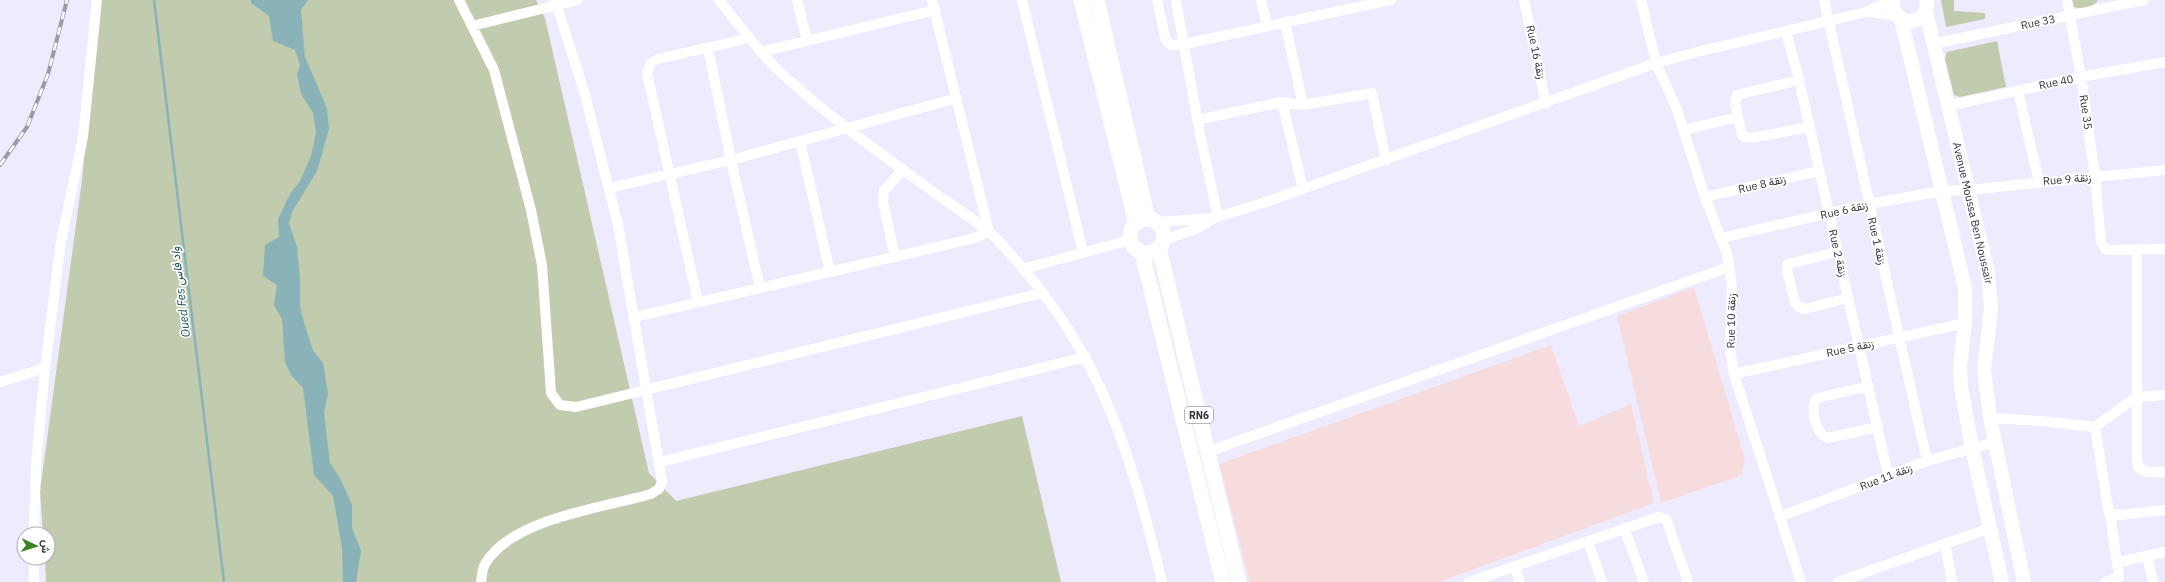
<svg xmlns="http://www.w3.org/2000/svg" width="2165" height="582" font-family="'IBM Plex Sans',Vazirmatn,sans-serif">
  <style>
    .education { fill: #f7dcde }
    .green { fill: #c1cbad }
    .water { fill: #89b3b9 }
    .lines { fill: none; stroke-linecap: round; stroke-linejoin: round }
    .stream { stroke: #89b3b9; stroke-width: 2.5 }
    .street { stroke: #fff; stroke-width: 10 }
    .secondary { stroke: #fff; stroke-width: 14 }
    .primary { stroke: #fff; stroke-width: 15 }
    .rail-casing { stroke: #9b98a7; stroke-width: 4 }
    .rail { stroke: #fff; stroke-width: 2.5; stroke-dasharray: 8; stroke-linecap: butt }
    .labels { text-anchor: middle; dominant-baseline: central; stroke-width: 3.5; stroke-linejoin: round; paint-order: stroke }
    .shield { fill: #fff; stroke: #727076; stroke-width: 1 }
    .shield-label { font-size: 10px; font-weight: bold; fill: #35333b }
    .street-label { font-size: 11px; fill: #35333b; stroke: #fff }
    .water-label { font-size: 12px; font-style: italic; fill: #145058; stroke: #fff }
  </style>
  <rect width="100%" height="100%" fill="#efebff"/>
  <path class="education" d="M1694 287 1745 459 1742 475 1661 503 1617 316Z
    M1551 345 1579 426 1631 404 1654 503 1439 582H1250L1219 464Z"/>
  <path class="green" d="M99 0H536L545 18 649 473 676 501 1022 416 1061 582H46L45 558H48V534H43L40 491 82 180Z
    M1941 0H1954V11L1985 13V19L1946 27Z
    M2072 0H2098C2094 7 2081 10 2074 7Z
    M1997 41 2006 87 1960 97 1954 95 1945 59 1947 52Z"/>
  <path class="water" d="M251 0H308L301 10 305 57 327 108 329 129 317 171 292 212 289 223 297 247 300 279V307L305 326 313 350 323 363 328 394 324 413 330 463 341 480 352 505V528L361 551 356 582H343L342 548 333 496 314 475 303 388 291 375 285 362 282 319 274 305 277 285 263 276 265 245 279 237 278 219 290 194 300 181 311 156 316 132 313 113 301 94 297 75 300 65 295 50 273 41 269 16 251 3Z"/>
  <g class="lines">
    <path class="stream" d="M154 0 224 582"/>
    <path class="street" d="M459 0 494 70 531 210 542 265 551 393 560 405 576 407 1042 293
      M719 0C737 23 755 46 775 67 825 115 883 155 939 196 955 207 973 219 988 231 1005 246 1020 265 1034 282 1108 372 1135 471 1162 582
      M797 0 807 41
      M1022 0 1083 252
      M1157 0 1166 41 1171 45 1184 44 1391 0
      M1261 0 1267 26
      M1524 0 1546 104
      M1641 0 1656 63 1676 107 1705 197 1727 254 1732 286 1730 350 1734 374 1801 582
      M1824 0 1927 461
      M2067 0 2081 77 2095 177 2101 242 2105 249 2111 250 2165 249
      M1176 1 1200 134 1218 217
      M1870 12 1897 16
      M1285 22 1303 105
      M472 26 578 0
      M1786 31 1799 80 1888 475
      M1932 44 2144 0
      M708 48 731 160 760 288
      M761 52 935 10
      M1799 80 1737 95 1735 102 1742 135 1744 137 1751 138 1809 127
      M2018 91 2039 182
      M1282 102 1303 189
      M1947 106 2081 77 2165 62
      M1197 120 1282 102 1303 105 1372 93 1386 160
      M1684 130 1738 117
      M800 141 830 272
      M609 188 731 160 957 98
      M1705 197 1819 171
      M1157 222 1214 218 1260 204 1656 63 1697 52 1866 12 1893 0
      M1721 238 1868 204 1942 191 1968 190 2165 170
      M1164 240 1198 228 1214 218
      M2137 250V460L2138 467 2146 472H2165
      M1837 252 1788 264 1787 270 1795 303 1799 307 1805 309 1848 298
      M895 257 883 202 884 191 903 169
      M1023 269 1130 240
      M698 302 647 73 651 63 658 59 750 38
      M635 317 971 239 989 232 932 0
      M1734 374 1965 323
      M0 382 45 368
      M1869 386 1817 398C1809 407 1816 435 1828 438L1878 427
      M1990 418 2042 421 2095 427 2136 397 2165 395
      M2095 427 2109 513 2120 515 2165 510
      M1207 452 1729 267
      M660 462 1086 357
      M1779 517 1927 461 1995 442
      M1624 528 1644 582
      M34 534 36 463 45 368 61 242 83 137 97 0
      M1588 541 1602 582
      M1945 543 1952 582
      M2147 556 2153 582
      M2118 562 2165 552
      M1515 567 1520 582
      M34 582V558
      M481 582C482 576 482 569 485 564 512 518 603 508 651 494L659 489 662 482 618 225 584 91 555 0
      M1469 582 1659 517 1666 519 1688 582
      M1838 582 1990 528
      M2105 582 2119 577 2110 513"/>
    <path class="secondary" d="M1893 0C1891 28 1929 28 1927 0
      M1926 12 1988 273 1991 308 1984 370 1990 418 2024 582
      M1901 19 1965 288V323L1960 366 1961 387 1972 448 2002 582"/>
    <path class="primary" d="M1081 0 1136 223
      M1097 0 1148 219
      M1130 236a17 17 0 1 1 34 0a17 17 0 1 1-34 0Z
      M1159 248 1239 582
      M1142 253 1223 582"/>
    <g class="rail-casing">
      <path id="rail" d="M0 165 27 127 48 74 67 0"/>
    </g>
    <use href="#rail" class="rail"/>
  </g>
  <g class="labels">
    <rect class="shield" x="1185" y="407" width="28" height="16" rx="3"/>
    <g class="shield-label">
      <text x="1199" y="415">RN6</text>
    </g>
    <g class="street-label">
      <text transform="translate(2038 22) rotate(-12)">Rue 33</text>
      <text transform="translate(1536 52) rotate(78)">Rue 16 زنقة</text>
      <text transform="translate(2056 82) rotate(-12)">Rue 40</text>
      <text transform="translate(2086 112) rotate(82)">Rue 35</text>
      <text transform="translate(2067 179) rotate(-5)">Rue 9 زنقة</text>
      <text transform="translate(1762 184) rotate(-13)">Rue 8 زنقة</text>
      <text transform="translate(1844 210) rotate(-13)">Rue 6 زنقة</text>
      <text transform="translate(1973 213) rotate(77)">Avenue Moussa Ben Noussair</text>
      <text transform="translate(1877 241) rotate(77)">Rue 1 زنقة</text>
      <text transform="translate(1838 253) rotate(77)">Rue 2 زنقة</text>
      <text transform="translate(1731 321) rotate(-89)">Rue 10 زنقة</text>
      <text transform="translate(1850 348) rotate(-12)">Rue 5 زنقة</text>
      <text transform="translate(1886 477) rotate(-21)">Rue 11 زنقة</text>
    </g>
    <g class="water-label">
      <text transform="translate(180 292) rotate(-97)">Oued Fes واد فاس</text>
    </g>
  </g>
  <g transform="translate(36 546) rotate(94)"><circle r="19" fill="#ffffff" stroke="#aeadb1"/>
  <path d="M0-3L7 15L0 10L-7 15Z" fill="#3b8125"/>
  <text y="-6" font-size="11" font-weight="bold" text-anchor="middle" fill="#35333b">ش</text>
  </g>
</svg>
